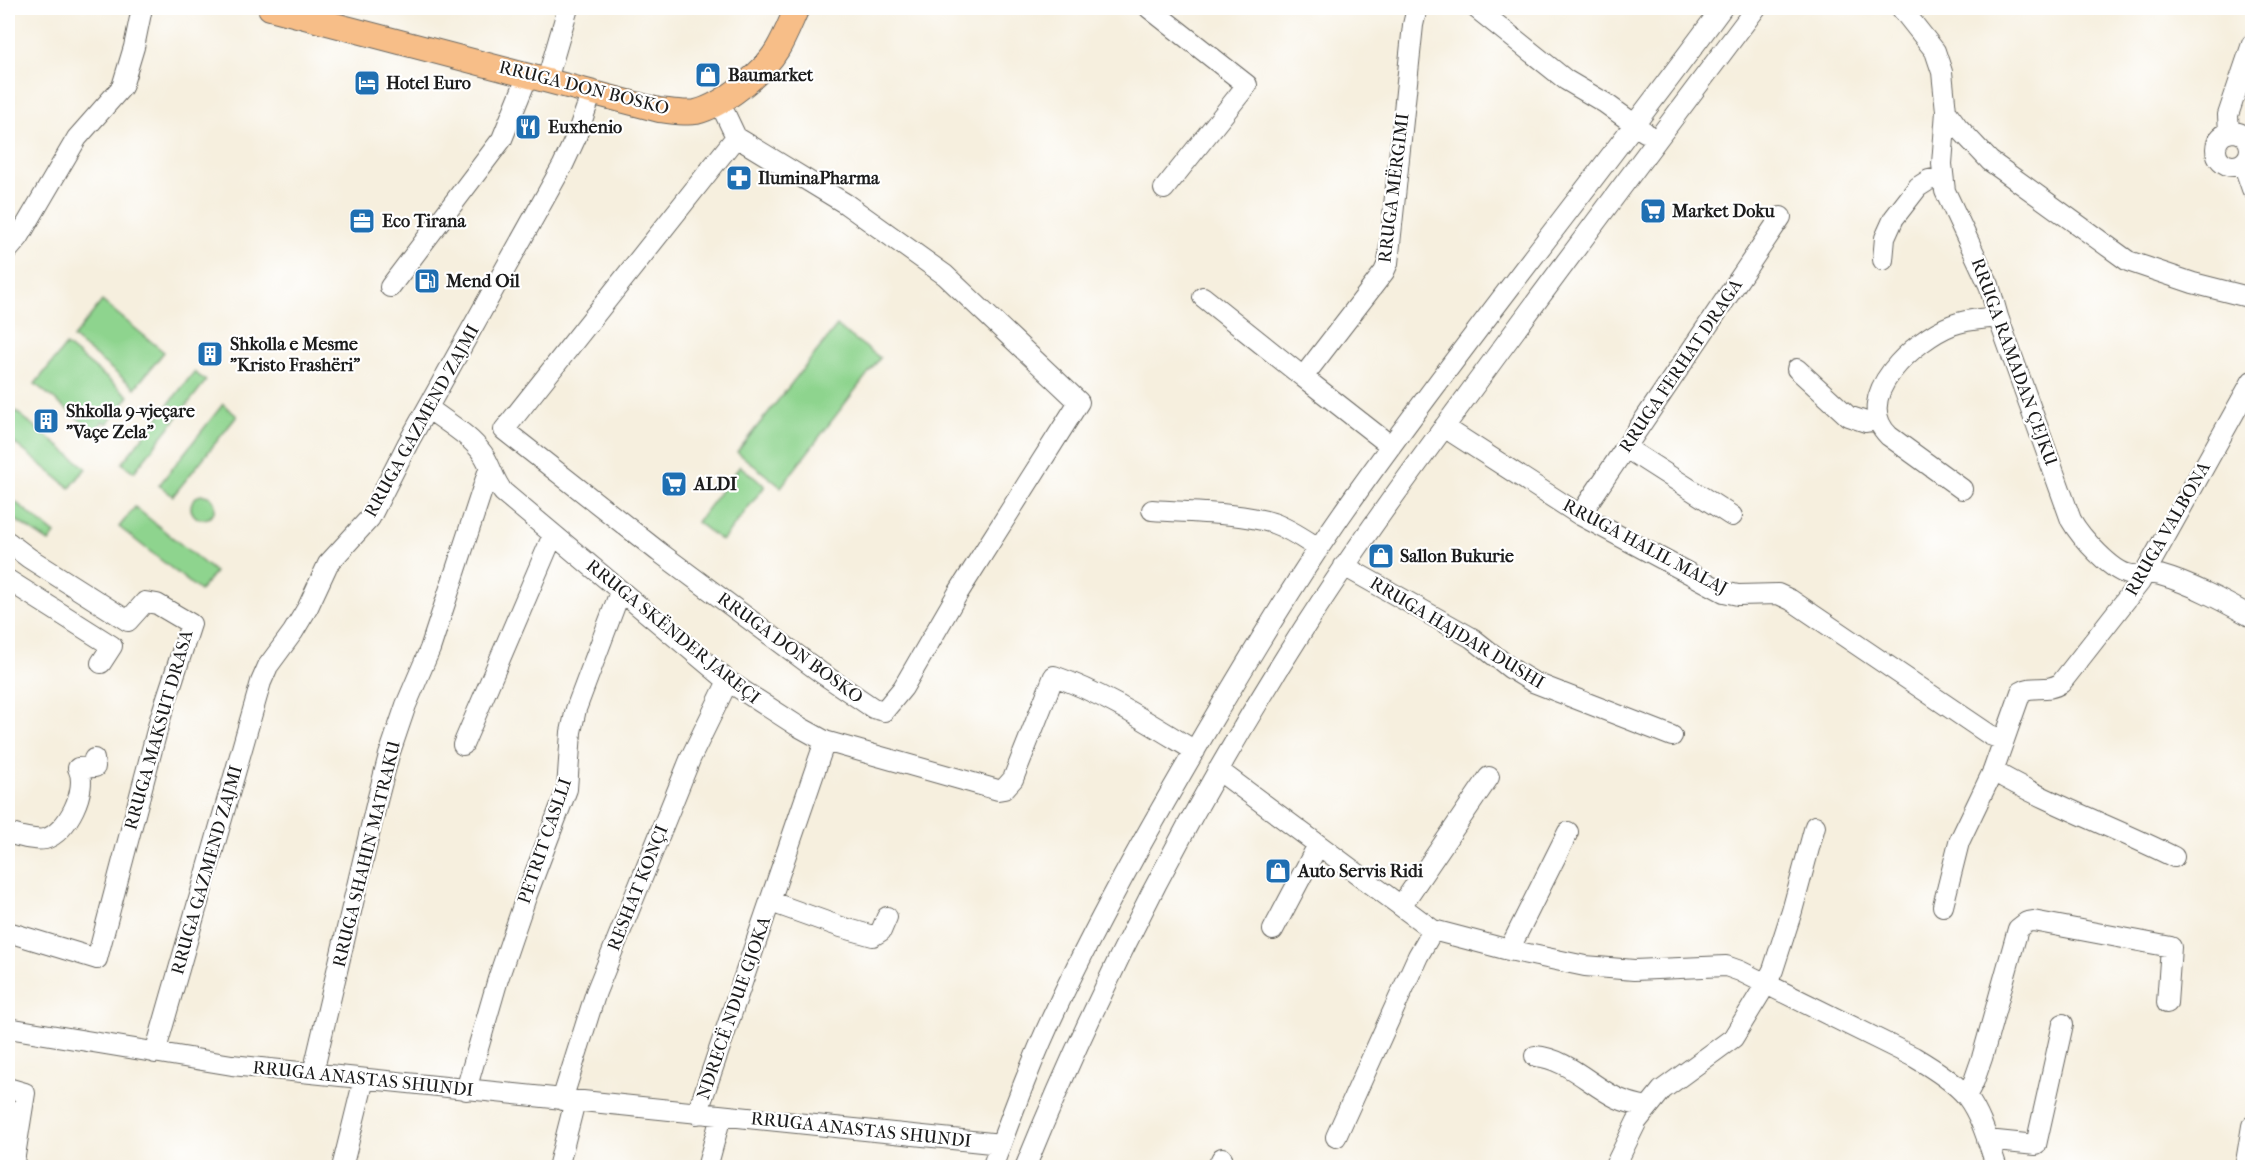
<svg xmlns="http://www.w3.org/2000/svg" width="2260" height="1175" font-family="'IM FELL French Canon',serif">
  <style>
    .green { fill: #8ed48e; stroke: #557855; stroke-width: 1.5 }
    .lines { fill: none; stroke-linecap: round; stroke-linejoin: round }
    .minor-casing { stroke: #686660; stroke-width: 22 }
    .major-casing { stroke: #686660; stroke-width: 26 }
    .minor { stroke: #fff; stroke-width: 20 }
    .major { stroke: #f7be88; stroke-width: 24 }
    .labels { text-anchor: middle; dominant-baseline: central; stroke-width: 4.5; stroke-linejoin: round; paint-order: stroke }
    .poi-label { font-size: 18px; font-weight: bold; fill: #1c1c1c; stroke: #fff; text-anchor: start }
    .street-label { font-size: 18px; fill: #1c1c1c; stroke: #fff }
  </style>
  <rect width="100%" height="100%" fill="#fff"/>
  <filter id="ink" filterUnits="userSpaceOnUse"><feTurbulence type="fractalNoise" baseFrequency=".0167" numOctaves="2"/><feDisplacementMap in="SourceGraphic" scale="12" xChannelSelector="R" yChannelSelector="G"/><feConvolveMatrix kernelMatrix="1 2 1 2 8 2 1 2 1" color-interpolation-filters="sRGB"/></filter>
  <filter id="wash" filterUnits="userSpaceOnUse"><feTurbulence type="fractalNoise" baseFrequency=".008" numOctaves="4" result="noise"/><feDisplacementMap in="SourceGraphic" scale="24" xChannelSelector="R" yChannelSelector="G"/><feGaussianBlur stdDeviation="1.35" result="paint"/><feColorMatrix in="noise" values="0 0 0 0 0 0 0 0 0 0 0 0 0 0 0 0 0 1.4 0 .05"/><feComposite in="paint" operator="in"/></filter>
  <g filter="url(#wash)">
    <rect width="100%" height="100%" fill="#f6efde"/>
    <path class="green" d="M102 301 164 352 135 388 73 338Z
      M837 326 880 358 781 487 737 452Z
      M66 345 129 396 107 424 103 421 95 432 35 384Z
      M194 372 206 381 134 472 122 463Z
      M223 404 237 416 173 496 159 485Z
      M8 405 86 468 70 488 8 438Z
      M740 466 765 486 722 541 697 522Z
      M191 507a12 12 0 1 1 24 0a12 12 0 1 1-24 0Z
      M8 496 55 534 49 542 8 515Z
      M135 507 215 572 200 591 119 527Z"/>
  </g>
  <g filter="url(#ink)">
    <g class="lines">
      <g class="minor-casing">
        <path id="minor" d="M1149 8 1247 85 1164 189
          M1476 8 1566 80 1605 103 1645 132
          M1901 8 1935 51 1942 72 1946 111 1942 164 1945 191 1989 285 1998 317 2071 520C2080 536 2113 574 2132 575 2142 575 2150 572 2160 575 2192 584 2223 601 2252 617
          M547 80 568 8
          M719 101 736 137
          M1946 111 1957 126 1990 161 2128 261 2193 283 2252 298
          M2216 149a17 17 0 1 1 34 0a17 17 0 1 1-34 0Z
          M2229 133 2228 115 2252 44
          M736 137 846 204 945 275 1079 402 958 593 903 688 884 711 873 708 820 672 659 552 504 430Z
          M2243 163 2252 189
          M8 250 19 237 77 138 122 87 134 47 142 8
          M1883 260 1885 238 1894 218 1918 187 1929 180 1943 177
          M390 287 502 139 528 75
          M1203 297 1303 377
          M1797 369 1848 416 1866 422 1878 420
          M428 408C446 422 470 435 483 454 491 466 493 479 503 492L728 681 796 725 825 741 998 790 1004 789 1013 779 1054 676C1105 694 1149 723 1195 751
          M1444 427 1580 515 1724 592 1738 595 1778 594 1791 600 1990 735 2004 740
          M1391 446 1303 377 1384 272 1388 263 1413 25 1417 8
          M1626 448 1732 516
          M1962 489 1889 436C1849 397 1916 339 1952 325 1967 319 1982 319 1998 317
          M1152 510C1190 513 1237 512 1273 523 1290 529 1304 539 1318 548
          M1580 515 1781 217
          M8 542 29 558 128 621 145 602 157 604 191 624 160 719 97 959 8 932
          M1344 566 1472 638 1510 668 1533 682 1672 736
          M8 580 112 646 101 663
          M463 745 553 535
          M1218 770 1433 930 1509 950 1585 966 1634 970 1726 966 1740 971 1914 1057C1931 1067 1954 1081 1967 1097 1982 1117 1989 1145 1997 1168
          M1993 771C2051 805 2114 827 2174 857
          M8 833C19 836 32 841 45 839 67 833 89 789 78 768L95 767 94 759
          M771 902 841 927 873 936 881 931 887 917
          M1401 906 1489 777
          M1943 906 1959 842 1993 771 2021 692C2034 684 2046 693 2061 683L2140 582 2252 381
          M1273 930 1318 845
          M1509 950 1568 832
          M8 1028 232 1065 1001 1144
          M155 1053 261 682 268 666 293 632 308 607 328 564 370 518 408 443 563 165 576 137 592 92
          M1535 1056C1566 1058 1590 1085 1617 1098 1628 1103 1637 1105 1648 1107
          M313 1073 377 801 389 755 406 705 430 649 489 469
          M8 1088 25 1093 13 1168
          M466 1090 498 979 526 897 567 789 571 732 576 709 620 592
          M1966 1096 1974 1081 1982 1058 2018 929 2027 922 2033 921 2171 947 2167 1003
          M562 1100 596 992 691 757 728 681
          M697 1114 825 741
          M1336 1137 1418 956 1433 930
          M1987 1140 2036 1145 2063 1024
          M342 1168 364 1079
          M558 1168 575 1101
          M707 1168 721 1116
          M992 1168C1012 1114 1032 1059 1057 1007 1104 907 1159 811 1215 716 1260 640 1305 565 1356 494 1474 329 1602 171 1722 8
          M1025 1168C1102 979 1195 799 1304 628 1355 548 1411 472 1467 396 1562 266 1659 137 1756 8
          M1217 1168 1222 1158
          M1614 1168 1637 1121 1662 1090 1733 1038 1766 984 1773 970 1792 911 1815 826
          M2245 1168 2252 1126"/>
      </g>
      <g class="major-casing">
        <path id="major" d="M270 8 659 110C670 111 685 114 696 112 722 106 764 72 777 50 785 37 791 21 797 8"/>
      </g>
      <use href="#minor" class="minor"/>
      <use href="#major" class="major"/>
    </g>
  </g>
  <defs>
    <g id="shop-square" transform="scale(1.35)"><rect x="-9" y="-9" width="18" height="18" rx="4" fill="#1f6fb2" stroke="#fff"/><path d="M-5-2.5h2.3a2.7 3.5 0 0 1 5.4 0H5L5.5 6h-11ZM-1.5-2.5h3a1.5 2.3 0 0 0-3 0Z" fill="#fff"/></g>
    <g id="hotel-square" transform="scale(1.35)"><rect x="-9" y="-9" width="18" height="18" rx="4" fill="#1f6fb2" stroke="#fff"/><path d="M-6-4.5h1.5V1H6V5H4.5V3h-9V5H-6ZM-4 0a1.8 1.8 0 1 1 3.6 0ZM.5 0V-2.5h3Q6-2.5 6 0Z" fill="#fff"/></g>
    <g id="restaurant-square" transform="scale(1.35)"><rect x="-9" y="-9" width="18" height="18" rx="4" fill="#1f6fb2" stroke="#fff"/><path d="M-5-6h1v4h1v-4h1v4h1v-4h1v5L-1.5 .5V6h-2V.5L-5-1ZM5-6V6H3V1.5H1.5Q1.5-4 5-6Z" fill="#fff"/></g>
    <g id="pharmacy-square" transform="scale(1.35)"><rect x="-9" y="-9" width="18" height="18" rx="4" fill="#1f6fb2" stroke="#fff"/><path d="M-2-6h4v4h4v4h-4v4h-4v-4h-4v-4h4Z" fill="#fff"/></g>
    <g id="supermarket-square" transform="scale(1.35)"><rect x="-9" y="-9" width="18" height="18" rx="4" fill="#1f6fb2" stroke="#fff"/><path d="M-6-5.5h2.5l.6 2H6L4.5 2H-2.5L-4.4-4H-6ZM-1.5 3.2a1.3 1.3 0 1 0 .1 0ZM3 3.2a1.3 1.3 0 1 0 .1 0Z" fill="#fff"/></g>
    <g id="office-square" transform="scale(1.35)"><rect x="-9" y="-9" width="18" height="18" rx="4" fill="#1f6fb2" stroke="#fff"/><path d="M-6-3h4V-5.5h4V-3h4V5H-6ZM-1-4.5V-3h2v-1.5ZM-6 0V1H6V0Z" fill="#fff"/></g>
    <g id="fuel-square" transform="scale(1.35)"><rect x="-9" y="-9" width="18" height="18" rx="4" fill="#1f6fb2" stroke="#fff"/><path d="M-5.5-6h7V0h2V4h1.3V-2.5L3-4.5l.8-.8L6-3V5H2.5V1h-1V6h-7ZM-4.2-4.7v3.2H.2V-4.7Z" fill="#fff"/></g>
    <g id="building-square" transform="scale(1.35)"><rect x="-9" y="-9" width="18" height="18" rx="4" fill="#1f6fb2" stroke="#fff"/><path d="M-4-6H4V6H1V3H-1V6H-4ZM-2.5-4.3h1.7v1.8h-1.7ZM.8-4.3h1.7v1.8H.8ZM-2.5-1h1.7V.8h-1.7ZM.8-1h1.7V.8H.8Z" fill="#fff"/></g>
  </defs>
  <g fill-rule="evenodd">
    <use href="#shop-square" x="708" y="75"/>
    <use href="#hotel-square" x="367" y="83"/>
    <use href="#restaurant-square" x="528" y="127"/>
    <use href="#pharmacy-square" x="739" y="178"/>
    <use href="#supermarket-square" x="1653" y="211"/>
    <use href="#office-square" x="362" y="221"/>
    <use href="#fuel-square" x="427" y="281"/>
    <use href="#building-square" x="210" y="354"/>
    <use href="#building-square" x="46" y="421"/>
    <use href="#supermarket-square" x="674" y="484"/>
    <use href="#shop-square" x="1381" y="556"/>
    <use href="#shop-square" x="1278" y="871"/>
  </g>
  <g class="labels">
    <g class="poi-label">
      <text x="728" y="75">Baumarket</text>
      <text x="386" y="83">Hotel Euro</text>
      <text x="548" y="127">Euxhenio</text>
      <text x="758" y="178">IluminaPharma</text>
      <text x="1672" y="211">Market Doku</text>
      <text x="382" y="221">Eco Tirana</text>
      <text x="446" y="281">Mend Oil</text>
      <text x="230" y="344">Shkolla e Mesme<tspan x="230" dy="21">"Kristo Frashëri"</tspan></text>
      <text x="66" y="411">Shkolla 9-vjeçare<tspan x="66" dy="21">"Vaçe Zela"</tspan></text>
      <text x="694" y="484">ALDI</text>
      <text x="1400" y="556">Sallon Bukurie</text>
      <text x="1298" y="871">Auto Servis Ridi</text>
    </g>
    <g class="street-label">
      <text transform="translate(584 88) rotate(14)">RRUGA DON BOSKO</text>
      <text transform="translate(1394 188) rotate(-83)">RRUGA MËRGIMI</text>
      <text transform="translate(2014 362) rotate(70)">RRUGA RAMADAN ÇEJKU</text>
      <text transform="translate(1681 366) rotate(-56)">RRUGA FERHAT DRAGA</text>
      <text transform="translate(422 421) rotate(-61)">RRUGA GAZMEND ZAJMI</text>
      <text transform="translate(2168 529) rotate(-60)">RRUGA VALBONA</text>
      <text transform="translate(1645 547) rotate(28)">RRUGA HALIL MALAJ</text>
      <text transform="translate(673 632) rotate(39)">RRUGA SKËNDER JAREÇI</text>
      <text transform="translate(1457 633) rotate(31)">RRUGA HAJDAR DUSHI</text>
      <text transform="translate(790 648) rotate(36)">RRUGA DON BOSKO</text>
      <text transform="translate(159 730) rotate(-74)">RRUGA MAKSUT DRASA</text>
      <text transform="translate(545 841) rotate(-71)">PETRIT CASLLI</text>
      <text transform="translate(367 854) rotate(-76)">RRUGA SHAHIN MATRAKU</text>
      <text transform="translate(207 870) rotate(-74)">RRUGA GAZMEND ZAJMI</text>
      <text transform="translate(638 888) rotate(-68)">RESHAT KONÇI</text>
      <text transform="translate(734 1008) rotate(-71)">NDRECË NDUE GJOKA</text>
      <text transform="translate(363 1079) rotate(6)">RRUGA ANASTAS SHUNDI</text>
      <text transform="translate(861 1130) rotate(6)">RRUGA ANASTAS SHUNDI</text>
    </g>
  </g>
  <rect width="2260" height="1175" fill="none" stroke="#fff" stroke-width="30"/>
</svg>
